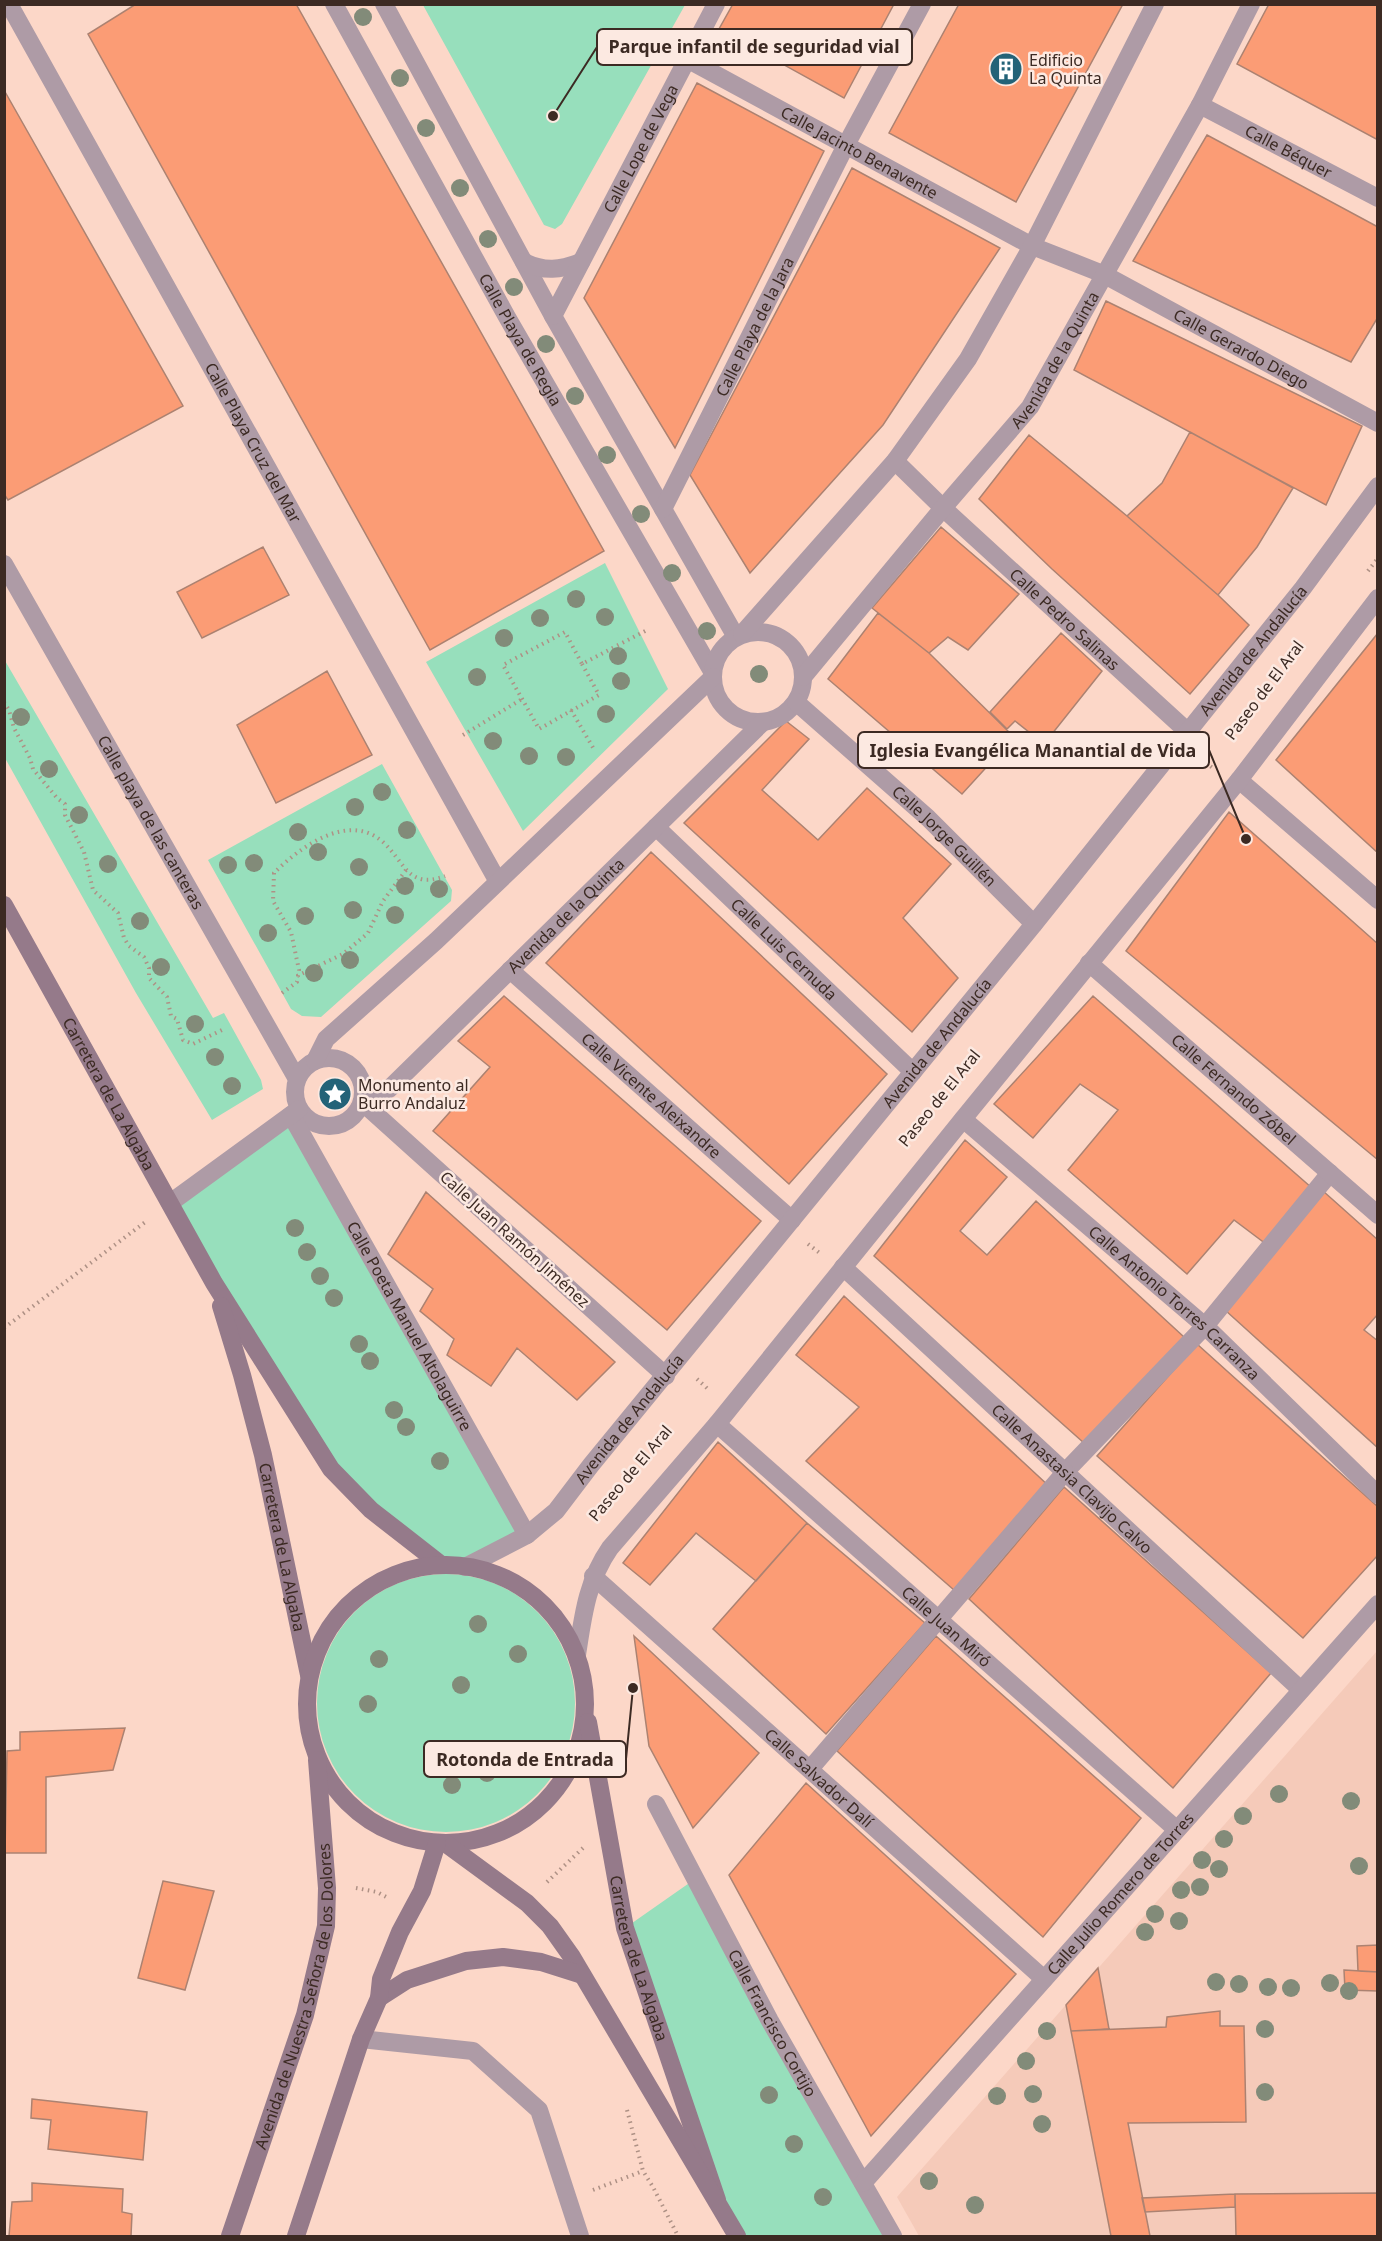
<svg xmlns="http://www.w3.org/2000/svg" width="1382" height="2241" font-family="'Noto Sans',sans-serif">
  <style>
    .built { fill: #f5cab9 }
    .green { fill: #97dfbc }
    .building { fill: #fb9c75; stroke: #ac8271; stroke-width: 1.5 }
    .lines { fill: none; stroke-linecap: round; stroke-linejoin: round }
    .path { stroke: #ae9185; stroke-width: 4; stroke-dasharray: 1.5 4.5; stroke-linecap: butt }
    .lane { stroke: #ae9ba6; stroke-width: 18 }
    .street { stroke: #ae9ba6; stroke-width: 18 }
    .secondary { stroke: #957a8a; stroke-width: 18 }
    .tree { fill: #828b79 }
    .labels { text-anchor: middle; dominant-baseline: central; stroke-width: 5; stroke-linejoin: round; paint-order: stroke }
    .poi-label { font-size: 16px; fill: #3c2a23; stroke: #fce9e1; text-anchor: start }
    .street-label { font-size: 16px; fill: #3c2a23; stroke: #fce9e1 }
    .leader { fill: none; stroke: #3c2a23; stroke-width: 2 }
    .callout-dot { fill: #3c2a23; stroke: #fce9e1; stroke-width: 2 }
    .callout { fill: #fce9e1; stroke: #3c2a23; stroke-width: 2 }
    .callout-label { font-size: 18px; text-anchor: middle; font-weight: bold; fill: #3c2a23 }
  </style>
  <rect width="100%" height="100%" fill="#fcd7c8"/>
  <path class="built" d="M1377 1651V2236H919L897 2197Z"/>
  <path class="green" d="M423 5H685L562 224 555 229 544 225Z
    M605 563 668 689 523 831 426 662Z
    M4 659 213 1018 224 1013 261 1080 263 1089 212 1120 136 993 5 758Z
    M382 764 452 890 451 901 321 1017 302 1016 291 1009 208 860Z
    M291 1115 527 1535 465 1567 439 1563 331 1469 170 1203Z
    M317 1703a129 129 0 1 1 258 0a129 129 0 1 1-258 0Z
    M695 1879 893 2236H737L625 1928Z"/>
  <path class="building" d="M136 4H296L604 551 430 650 88 34Z
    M733 4H894L844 98 719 29Z
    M959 4H1123L1016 202 889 133Z
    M1269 4H1378V140L1237 64Z
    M697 83 824 151 675 448 584 298Z
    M4 90 183 406 8 500 4 494Z
    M1207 135 1378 227V317L1351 362 1133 261Z
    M852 168 1000 248 883 425 750 573 690 475Z
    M1106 301 1362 426 1326 505 1074 370Z
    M1190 432 1293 488 1257 547 1218 595 1127 516 1162 483Z
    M1029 435 1127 516 1218 595 1249 625 1190 694 1052 569 979 499Z
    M941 527 1019 594 968 650 948 637 929 653 872 608Z
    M263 547 289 595 202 638 177 592Z
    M878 613 929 653 1014 737 962 794 828 679Z
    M1061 633 1102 671 1044 744 1015 721 1007 729 990 712Z
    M1378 633V853L1276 760Z
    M327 671 372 755 276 803 237 725Z
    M786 721 809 739 762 790 818 840 867 788 951 864 903 918 958 978 912 1032 684 823Z
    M1229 812 1378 944V1160L1126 951Z
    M651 852 887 1074 789 1184 546 963Z
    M504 996 761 1221 667 1330 433 1131 490 1067 458 1041Z
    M1093 996 1312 1188 1266 1244 1234 1220 1187 1274 1068 1170 1118 1110 1080 1084 1033 1138 994 1104Z
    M965 1140 1007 1177 960 1231 987 1255 1036 1201 1184 1337 1084 1443 874 1256Z
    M1323 1191 1378 1240V1314L1364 1330 1378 1341V1448L1225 1310Z
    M426 1192 615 1362 577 1400 517 1348 491 1386 447 1355 454 1339 420 1311 433 1289 388 1254Z
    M844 1296 1051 1488 954 1590 806 1461 859 1407 796 1355Z
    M1197 1344 1378 1507V1555L1303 1638 1097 1456Z
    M718 1442 807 1523 756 1581 696 1533 650 1585 623 1563Z
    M1064 1487 1271 1673 1173 1788 969 1599Z
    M807 1523 925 1623 826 1734 713 1629Z
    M634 1636 759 1753 693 1828 649 1746Z
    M936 1636 1141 1818 1043 1937 837 1751Z
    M125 1728 113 1770 46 1777V1853H5L7 1751 20 1750V1732Z
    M806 1783 1016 1974 871 2136 729 1875Z
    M163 1881 214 1891 185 1990 138 1978Z
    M1378 1945V1972L1358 1971 1357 1946Z
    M1098 1968 1109 2029 1071 2031 1066 2005Z
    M1344 1970 1378 1972V1991L1345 1990Z
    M1220 2011V2026H1244L1246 2122 1128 2123 1150 2236H1111L1071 2031 1166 2027 1167 2017Z
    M32 2099 147 2112 143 2160 48 2149 51 2120 31 2118Z
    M32 2183 123 2189 122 2212 132 2214 131 2236H9L12 2202 32 2201Z
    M1378 2193V2236H1236L1235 2194Z
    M1235 2194V2207L1145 2212 1142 2198Z"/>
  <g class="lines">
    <path class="path" d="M1368 571 1378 558
      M582 664 599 695 539 729 503 665 565 632 582 664 647 630
      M4 702 9 710 14 728 30 758 33 769 57 798 65 804V815L84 852 93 890 118 913 124 938 129 946 144 957 149 968V978L167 997 171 1016 177 1019 183 1040 193 1044 222 1030
      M571 710 595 751
      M463 735 522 699
      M1201 759 1214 769
      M297 976 343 954 368 933 383 901 406 870
      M282 993 297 982 299 970 291 932 273 901 274 873C299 848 348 811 383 842 405 862 408 890 445 876
      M808 1244 821 1254
      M4 1328 148 1220
      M697 1379 709 1390
      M547 1882 583 1848
      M356 1888 377 1892 388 1898
      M627 2110 643 2171 653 2187 678 2236
      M593 2190 643 2171"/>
    <path class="lane" d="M810 1769 1066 1471 1205 1326 1330 1173
      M361 2039 473 2051 539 2110 580 2236"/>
    <g class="street">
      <path id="s1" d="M9 4 497 880"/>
      <path id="s2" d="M334 4 507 317 713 673"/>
      <path d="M384 4 553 316 736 637"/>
      <path id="s3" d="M687 59 1032 246 1103 274 1378 423"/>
      <path id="s4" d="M1200 105 1378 198"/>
      <path d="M524 262C545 272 560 270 581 262"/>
      <path id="s5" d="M553 316 716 4"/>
      <path id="s6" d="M895 461 943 508 1188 732"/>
      <path id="s7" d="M663 509 846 145 922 4"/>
      <path id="s8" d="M4 564 297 1079"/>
      <circle cx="758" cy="677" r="45"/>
      <path d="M742 634 895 461 968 359 1032 246 1155 4"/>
      <path id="s9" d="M803 677 943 508 1030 407 1200 105 1251 4"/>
      <path id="s10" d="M796 702 928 818 1034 924"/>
      <path d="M1239 780 1378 900"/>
      <path id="s11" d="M656 827 913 1072"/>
      <path id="s12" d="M1089 963 1378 1215"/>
      <path id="s13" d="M510 970 792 1220"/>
      <circle cx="329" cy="1092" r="34"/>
      <path d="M315 1061 326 1039 436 941 713 677"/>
      <path id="s14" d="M291 1115 527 1535"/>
      <path id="s15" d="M963 1119 1205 1326 1378 1495"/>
      <path d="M170 1203 299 1109"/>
      <path id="s16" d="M843 1267 1301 1690"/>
      <path id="s17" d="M666 1376 362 1102 389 1089 763 722"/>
      <path id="s18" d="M717 1424 1176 1829"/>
      <path id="s19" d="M465 1567 527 1535 556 1511 591 1465 1034 924 1303 588 1378 486"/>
      <path id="s20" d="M593 1576 1044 1979"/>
      <path d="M577 1655C583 1616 587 1581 610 1548L717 1424 963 1119 1239 780 1378 598"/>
      <path id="s21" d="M656 1804 770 2021 893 2236"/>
      <path id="s22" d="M863 2183 1378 1604"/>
    </g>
    <g class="secondary">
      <path id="s23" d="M4 905 214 1283 331 1469 371 1510 439 1563"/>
      <path id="s24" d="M221 1306 242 1375 263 1455 309 1675"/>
      <circle cx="446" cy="1704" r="139"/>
      <path id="s25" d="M588 1722 625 1928 717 2200"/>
      <path d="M445 1843 527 1903 550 1926 572 1957 737 2236"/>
      <path d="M379 1998 407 1980 466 1961 503 1957 541 1962 582 1975"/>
      <path id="s26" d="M230 2236 305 2015 326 1926 327 1888 317 1760"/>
      <path d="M296 2236 361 2039 379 1998 381 1979 400 1932 422 1891 437 1843"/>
    </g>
  </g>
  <g class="tree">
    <circle cx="363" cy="17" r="9"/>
    <circle cx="400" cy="78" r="9"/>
    <circle cx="426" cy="128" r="9"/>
    <circle cx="460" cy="188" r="9"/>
    <circle cx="488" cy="239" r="9"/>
    <circle cx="514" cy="287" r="9"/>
    <circle cx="546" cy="344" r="9"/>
    <circle cx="575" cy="396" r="9"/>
    <circle cx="607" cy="455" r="9"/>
    <circle cx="641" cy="514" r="9"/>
    <circle cx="672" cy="573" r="9"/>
    <circle cx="576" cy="599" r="9"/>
    <circle cx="605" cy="617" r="9"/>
    <circle cx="540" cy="618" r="9"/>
    <circle cx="707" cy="631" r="9"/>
    <circle cx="504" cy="638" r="9"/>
    <circle cx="618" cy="656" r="9"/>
    <circle cx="759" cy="674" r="9"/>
    <circle cx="477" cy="677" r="9"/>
    <circle cx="621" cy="681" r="9"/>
    <circle cx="606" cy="714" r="9"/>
    <circle cx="21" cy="717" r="9"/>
    <circle cx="493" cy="741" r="9"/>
    <circle cx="529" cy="756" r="9"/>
    <circle cx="566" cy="757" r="9"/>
    <circle cx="49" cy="769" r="9"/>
    <circle cx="382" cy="792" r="9"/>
    <circle cx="355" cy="807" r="9"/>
    <circle cx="79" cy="815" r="9"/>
    <circle cx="407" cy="830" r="9"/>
    <circle cx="298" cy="832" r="9"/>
    <circle cx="318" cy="852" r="9"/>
    <circle cx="254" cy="863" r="9"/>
    <circle cx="108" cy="864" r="9"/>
    <circle cx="228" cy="865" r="9"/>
    <circle cx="359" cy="867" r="9"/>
    <circle cx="405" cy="886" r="9"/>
    <circle cx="439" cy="889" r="9"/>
    <circle cx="353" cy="910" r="9"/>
    <circle cx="395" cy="915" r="9"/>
    <circle cx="305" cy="916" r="9"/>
    <circle cx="140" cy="921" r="9"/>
    <circle cx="268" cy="933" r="9"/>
    <circle cx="350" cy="960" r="9"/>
    <circle cx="161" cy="967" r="9"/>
    <circle cx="314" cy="973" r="9"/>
    <circle cx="195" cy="1024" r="9"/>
    <circle cx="215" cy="1057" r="9"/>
    <circle cx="232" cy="1086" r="9"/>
    <circle cx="295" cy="1228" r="9"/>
    <circle cx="307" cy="1252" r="9"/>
    <circle cx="320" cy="1276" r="9"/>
    <circle cx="334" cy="1298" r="9"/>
    <circle cx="359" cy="1344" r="9"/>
    <circle cx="370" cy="1361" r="9"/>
    <circle cx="394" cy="1410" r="9"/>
    <circle cx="406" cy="1427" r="9"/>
    <circle cx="440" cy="1461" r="9"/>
    <circle cx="478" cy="1624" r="9"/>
    <circle cx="518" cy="1654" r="9"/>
    <circle cx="379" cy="1659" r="9"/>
    <circle cx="461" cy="1685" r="9"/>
    <circle cx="368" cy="1704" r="9"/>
    <circle cx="487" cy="1773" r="9"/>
    <circle cx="452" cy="1785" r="9"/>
    <circle cx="1279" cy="1794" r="9"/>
    <circle cx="1351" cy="1801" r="9"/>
    <circle cx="1243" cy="1816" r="9"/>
    <circle cx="1224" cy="1839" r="9"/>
    <circle cx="1202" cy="1860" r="9"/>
    <circle cx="1359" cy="1866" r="9"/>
    <circle cx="1219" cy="1869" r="9"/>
    <circle cx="1200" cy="1887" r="9"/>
    <circle cx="1181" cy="1890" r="9"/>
    <circle cx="1155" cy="1914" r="9"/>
    <circle cx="1179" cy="1921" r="9"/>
    <circle cx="1145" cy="1932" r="9"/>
    <circle cx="1216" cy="1982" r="9"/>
    <circle cx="1330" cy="1983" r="9"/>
    <circle cx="1239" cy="1984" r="9"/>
    <circle cx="1268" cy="1987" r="9"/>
    <circle cx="1291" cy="1988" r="9"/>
    <circle cx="1349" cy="1991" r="9"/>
    <circle cx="1265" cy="2029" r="9"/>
    <circle cx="1047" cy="2031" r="9"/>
    <circle cx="1026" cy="2061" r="9"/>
    <circle cx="1265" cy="2092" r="9"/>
    <circle cx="1033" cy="2094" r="9"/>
    <circle cx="769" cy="2095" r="9"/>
    <circle cx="997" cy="2096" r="9"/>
    <circle cx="1042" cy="2124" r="9"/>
    <circle cx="794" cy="2144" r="9"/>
    <circle cx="929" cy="2181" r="9"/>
    <circle cx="823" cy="2197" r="9"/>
    <circle cx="975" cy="2205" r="9"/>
  </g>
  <defs>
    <g id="building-disc" transform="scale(1.725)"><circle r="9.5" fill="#236378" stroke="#fce9e1"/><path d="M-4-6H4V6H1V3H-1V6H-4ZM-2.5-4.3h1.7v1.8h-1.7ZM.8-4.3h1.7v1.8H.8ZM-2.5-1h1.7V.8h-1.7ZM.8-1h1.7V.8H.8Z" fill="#fff"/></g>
    <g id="sight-disc" transform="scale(1.725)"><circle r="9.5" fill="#236378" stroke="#fce9e1"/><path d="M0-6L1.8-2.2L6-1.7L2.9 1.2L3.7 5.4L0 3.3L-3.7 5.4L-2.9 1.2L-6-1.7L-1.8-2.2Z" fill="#fff"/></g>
  </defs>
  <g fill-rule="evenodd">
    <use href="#building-disc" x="1006" y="69"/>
    <use href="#sight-disc" x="335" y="1094"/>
  </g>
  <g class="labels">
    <g class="poi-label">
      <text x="1029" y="60">Edificio<tspan x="1029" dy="18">La Quinta</tspan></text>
      <text x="358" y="1085">Monumento al<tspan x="358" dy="18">Burro Andaluz</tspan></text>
    </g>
    <g class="street-label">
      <text stroke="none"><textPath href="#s5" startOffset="189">Calle Lope de Vega</textPath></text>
      <text stroke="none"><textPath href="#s3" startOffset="196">Calle Jacinto Benavente</textPath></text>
      <text stroke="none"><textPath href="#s4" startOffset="100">Calle Béquer</textPath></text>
      <text stroke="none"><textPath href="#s7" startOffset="204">Calle Playa de la Jara</textPath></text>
      <text stroke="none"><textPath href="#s2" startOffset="384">Calle Playa de Regla</textPath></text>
      <text stroke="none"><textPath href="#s3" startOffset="626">Calle Gerardo Diego</textPath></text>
      <text stroke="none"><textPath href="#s9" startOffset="406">Avenida de la Quinta</textPath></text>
      <text stroke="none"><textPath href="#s1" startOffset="502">Calle Playa Cruz del Mar</textPath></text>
      <text stroke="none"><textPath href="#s6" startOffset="232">Calle Pedro Salinas</textPath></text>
      <text stroke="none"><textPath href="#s19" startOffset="1215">Avenida de Andalucía</textPath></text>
      <text transform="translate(1264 690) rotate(-53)">Paseo de El Aral</text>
      <text stroke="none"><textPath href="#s8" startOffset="297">Calle playa de las canteras</textPath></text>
      <text stroke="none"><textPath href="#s10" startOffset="200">Calle Jorge Guillén</textPath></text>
      <text stroke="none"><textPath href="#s17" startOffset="687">Avenida de la Quinta</textPath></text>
      <text stroke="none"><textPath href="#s11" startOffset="177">Calle Luis Cernuda</textPath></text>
      <text stroke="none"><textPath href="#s19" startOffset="711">Avenida de Andalucía</textPath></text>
      <text stroke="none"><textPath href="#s12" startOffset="192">Calle Fernando Zóbel</textPath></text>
      <text stroke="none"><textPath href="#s23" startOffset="216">Carretera de La Algaba</textPath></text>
      <text stroke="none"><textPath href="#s13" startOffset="189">Calle Vicente Aleixandre</textPath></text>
      <text transform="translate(939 1098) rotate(-51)">Paseo de El Aral</text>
      <text transform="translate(515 1239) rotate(42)">Calle Juan Ramón Jiménez</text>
      <text stroke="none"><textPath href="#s15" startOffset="280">Calle Antonio Torres Carranza</textPath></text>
      <text stroke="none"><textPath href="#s14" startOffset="242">Calle Poeta Manuel Altolaguirre</textPath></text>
      <text stroke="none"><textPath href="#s19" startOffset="225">Avenida de Andalucía</textPath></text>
      <text transform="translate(630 1473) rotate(-50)">Paseo de El Aral</text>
      <text stroke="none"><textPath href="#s16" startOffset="312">Calle Anastasia Clavijo Calvo</textPath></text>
      <text stroke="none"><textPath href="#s24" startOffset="249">Carretera de La Algaba</textPath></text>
      <text stroke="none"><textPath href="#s18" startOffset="306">Calle Juan Miró</textPath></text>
      <text stroke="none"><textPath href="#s20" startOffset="303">Calle Salvador Dalí</textPath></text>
      <text stroke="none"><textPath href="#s22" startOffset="387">Calle Julio Romero de Torres</textPath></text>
      <text stroke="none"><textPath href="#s25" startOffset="242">Carretera de La Algaba</textPath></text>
      <text stroke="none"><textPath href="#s26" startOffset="250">Avenida de Nuestra Señora de los Dolores</textPath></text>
      <text stroke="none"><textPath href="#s21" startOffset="248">Calle Francisco Cortijo</textPath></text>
    </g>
  </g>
  <path class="leader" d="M553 116L597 47M1246 839L1209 750M633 1688L626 1759"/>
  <g class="callout-dot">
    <circle cx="553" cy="116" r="6"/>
    <circle cx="1246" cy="839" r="6"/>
    <circle cx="633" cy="1688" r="6"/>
  </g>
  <g class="callout">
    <rect x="597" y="29" width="315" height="36" rx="6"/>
    <rect x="858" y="732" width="351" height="36" rx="6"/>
    <rect x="424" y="1741" width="202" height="36" rx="6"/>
  </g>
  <g class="callout-label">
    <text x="754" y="53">Parque infantil de seguridad vial</text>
    <text x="1033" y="757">Iglesia Evangélica Manantial de Vida</text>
    <text x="525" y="1766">Rotonda de Entrada</text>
  </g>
  <rect width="1382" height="2241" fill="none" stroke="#3c2a23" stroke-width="12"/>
</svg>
